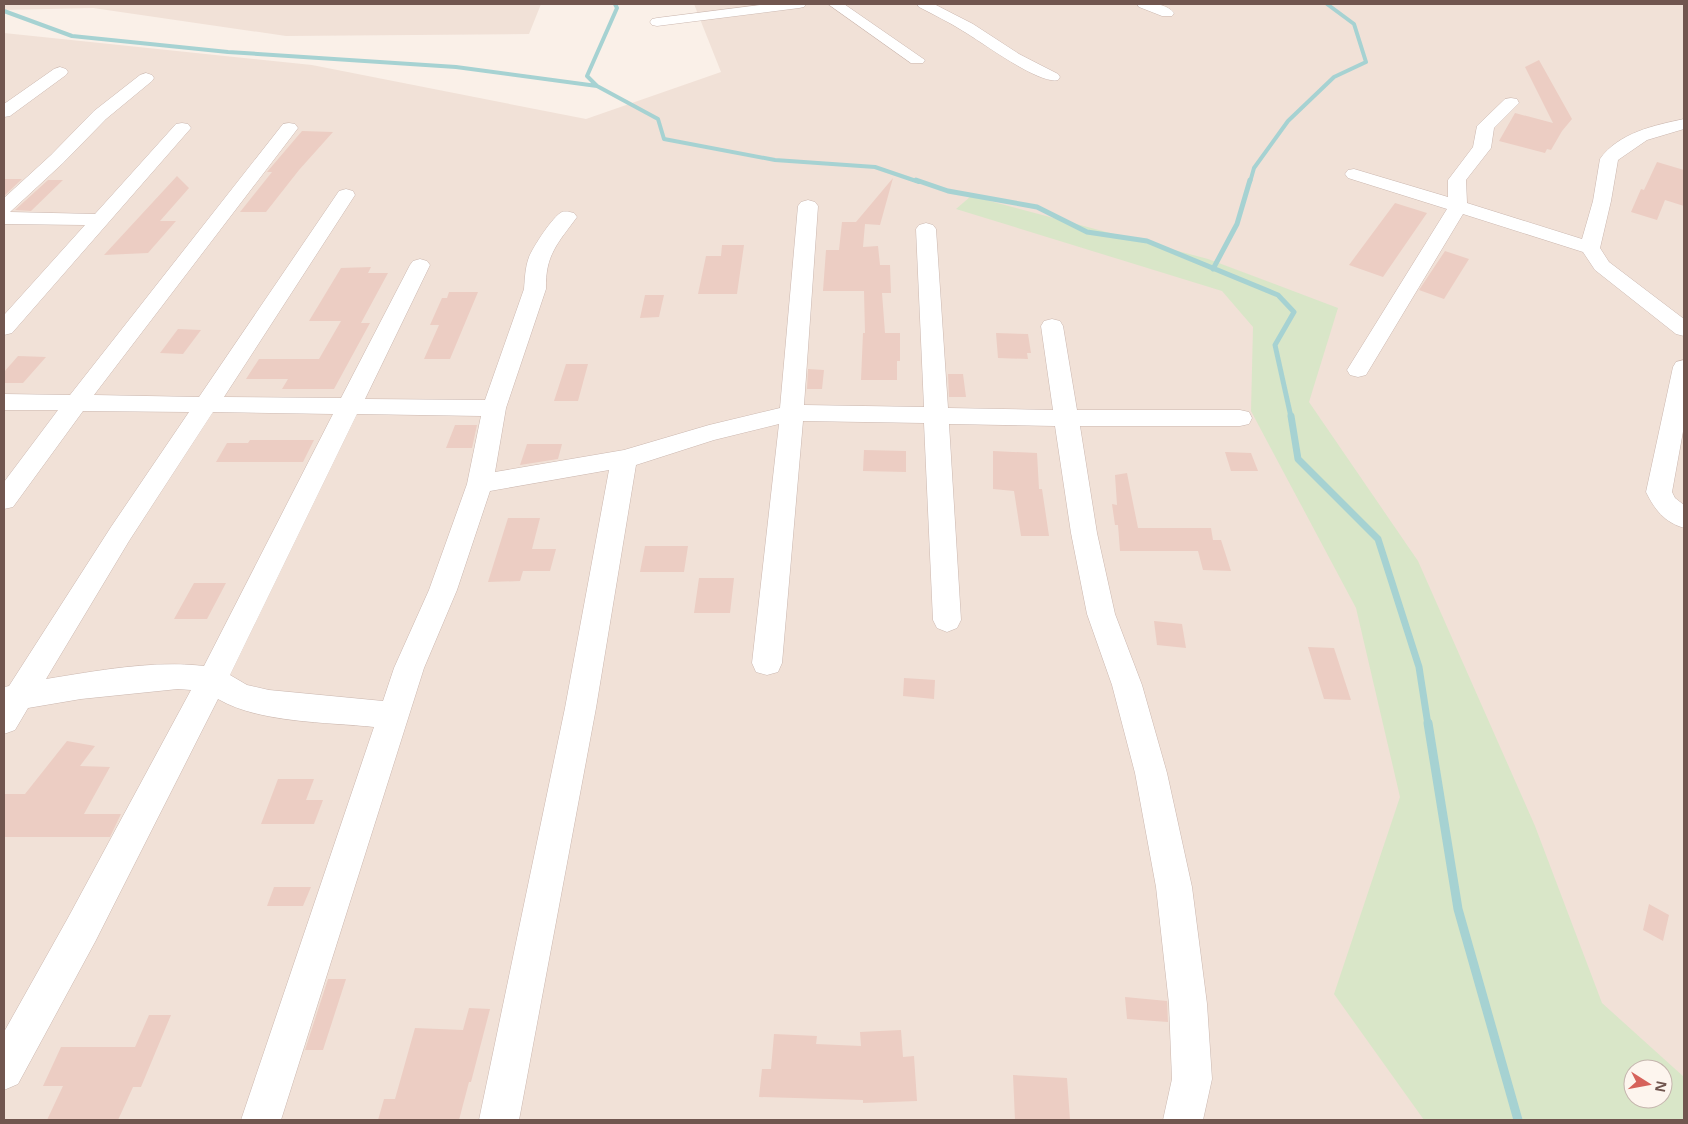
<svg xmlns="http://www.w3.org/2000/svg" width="1688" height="1124" font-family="'Open Sans',sans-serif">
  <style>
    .residential { fill: #f1e1d7; fill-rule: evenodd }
    .green { fill: #d9e6c8; fill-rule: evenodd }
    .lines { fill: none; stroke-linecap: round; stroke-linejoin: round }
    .stream-far3 { stroke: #a6d2d2; stroke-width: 4 }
    .stream-far2 { stroke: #a6d2d2; stroke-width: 5 }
    .stream-far1 { stroke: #a6d2d2; stroke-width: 7 }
    .stream { stroke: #a6d2d2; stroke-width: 9 }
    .building { fill: #eccdc3 }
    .minor-casing { stroke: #cbb7af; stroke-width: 1 }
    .minor { fill: #fff; fill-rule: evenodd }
  </style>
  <rect width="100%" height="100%" fill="#faf0e8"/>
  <path class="residential" d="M4 4H541L529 34 286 36 93 8 4 10Z
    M694 4H1684V1120H4V33L312 65 586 119 721 72ZM1633 1069H1663V1099H1633Z"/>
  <path class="green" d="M971 196 1208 259 1338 308 1309 402 1418 561 1535 826 1602 1003 1684 1077V1120H1424L1334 994 1400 797 1356 608 1251 411 1253 327 1222 291 956 209ZM1633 1069H1663V1099H1633Z"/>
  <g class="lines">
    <path class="stream-far3" d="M615 4 617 8 587 76 597 86 658 119 664 139 775 160 875 167 919 182
      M4 11 72 36 228 52 456 67 597 86
      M1250 182 1254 168 1288 121 1334 77 1366 62 1354 24 1327 4"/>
    <path class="stream-far2" d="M916 180 948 191 1037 207 1087 232 1147 241 1278 295 1294 312 1275 345 1291 417
      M1213 269 1237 224 1250 180"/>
    <path class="stream-far1" d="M1291 416 1298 459 1378 539 1419 667 1428 725"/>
    <path class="stream" d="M1428 723 1458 909 1518 1120"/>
  </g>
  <path class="building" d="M1539 60 1572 119 1562 131 1551 150 1547 149 1545 153 1499 141 1515 113 1553 123 1525 67Z
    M302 131 333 132 299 170 266 212H240L272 172H267Z
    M1657 162 1684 170V206L1665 200 1657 220 1631 212 1641 189 1644 190Z
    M177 176 189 188 160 221H176L148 253 104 255Z
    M893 178 880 225 865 224 863 247 878 246 880 265H890L891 293H882L885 333H900V361H897V380H861L863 333H865L864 291H823L826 250H839L842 222H856Z
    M4 179H22L4 196Z
    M48 180H63L31 211 15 210Z
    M1395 203 1427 213 1383 277 1349 265Z
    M722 245H744L737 294H698L706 256H721Z
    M1445 251 1469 259 1444 299 1419 290Z
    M371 267 368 273H388L361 323H370L334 389H282L288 379H246L259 359H319L341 321H309L341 268Z
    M449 292H478L450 359H424L439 325H430L442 298H447Z
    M645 295H664L659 317 640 318Z
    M178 329 201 330 183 354 160 353Z
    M996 333 1028 334 1031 353H1027L1028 359 998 358Z
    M18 356 46 357 23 383H4V372Z
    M566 364H588L578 401H554Z
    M808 369 824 370 822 389H807Z
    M948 374H963L966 397H949Z
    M455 425H477L472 448H446Z
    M250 440H314L303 462H216L227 443H248Z
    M527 444H562L558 459 520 465Z
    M864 450 906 451V472L863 471Z
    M993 451 1037 453 1039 489H1042L1049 536H1021L1014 491 993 489Z
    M1225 452 1251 453 1258 471H1231Z
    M1127 473 1138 528H1211L1213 540H1221L1231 571 1203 570 1198 551H1120L1118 525H1115L1112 504 1117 505 1115 475Z
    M508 518H540L532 549H556L550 571H523L520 581 488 582Z
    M645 546H688L684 572H640Z
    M699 578H734L730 613H694Z
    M194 583H226L207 619H174Z
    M1154 621 1182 624 1186 648 1157 645Z
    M1308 647 1334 648 1351 700 1324 699Z
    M904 678 935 680 934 699 903 696Z
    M67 741 95 746 80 766 110 767 84 814H121L110 837H4V794H25Z
    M278 779H314L306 800H323L314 824H261Z
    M274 887H311L303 906H267Z
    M1649 904 1669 915 1663 941 1643 930Z
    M328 979H346L323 1050H305Z
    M1125 997 1167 1001 1168 1022 1127 1019Z
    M469 1008 490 1009 471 1082H469L459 1120H378L384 1099H395L415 1028 463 1030Z
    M149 1015H171L141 1087H133L118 1120H47L63 1086H43L61 1047H135Z
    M901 1030 903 1057 914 1056 917 1101 863 1103V1100L759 1097 762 1069H771L774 1034 817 1036 816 1044 861 1046 860 1032Z
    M1013 1075 1067 1078 1070 1120H1015Z"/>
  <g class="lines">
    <g class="minor-casing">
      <path id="minor" d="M767 4H806L804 7 799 8 657 26 652 25 650 22 652 19 657 18Z
        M828 4H844L925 60 923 63H911Z
        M917 4H934L973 24 1019 54 1058 74 1060 77 1058 80C1039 85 982 42 963 31 949 22 934 15 919 7Z
        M1137 4C1149 3 1166 3 1174 13L1172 16H1162L1139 7Z
        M60 67 66 69 68 72 66 75 10 116 4 117V104L54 69Z
        M146 73 152 75 154 78 152 81 106 119 63 163 10 212 95 214 176 124 182 123 188 124 191 128 12 333 4 335V315L85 225 4 224V198L51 155 94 111 140 75Z
        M1511 98 1517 99 1519 103 1494 128 1491 148 1466 180 1467 203 1582 239 1593 201 1600 159C1618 133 1655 125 1684 119V129L1647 140 1618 160 1611 201 1600 248 1609 262 1684 319V336L1676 334 1595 270 1583 252 1463 214 1366 375 1358 377 1350 375 1347 370 1447 209 1348 178 1345 174 1348 170 1354 169 1448 197V180L1473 147 1477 126 1505 99Z
        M289 123 295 124 298 128 295 132 94 395 199 397 339 191 346 189 353 191 355 195 224 397 341 398 410 265 413 261 420 259 427 261 430 265 365 399 485 400 524 289C525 278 525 268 529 257 533 247 553 216 562 212 566 211 570 212 574 213L577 217C558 243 545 255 546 289L506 408 495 472 624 450 709 425 780 408 798 206 801 202 808 200 815 202 818 206 804 405 924 407 916 229 919 225 926 223 933 225 936 229 948 408 1053 410 1041 326 1044 321 1052 319 1060 321 1063 326 1077 410H1240L1249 412 1252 418 1249 424 1240 426H1080L1097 533 1115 614 1142 685 1167 773 1192 887 1207 1004 1212 1079 1203 1120H1163L1172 1079 1169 1004 1156 887 1135 773 1112 685 1087 614 1071 533 1055 426 949 424 961 620 957 628 947 632 937 628 933 620 924 423 803 421 782 663 778 672 767 675 756 672 752 663 779 424 714 440 636 465 596 708 519 1120H479L565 708 609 470 490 491 457 590 424 668 281 1120H241L374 727C326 722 259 723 218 699L95 942 18 1084 4 1090V1032L69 916 191 690 178 689 81 699 28 708 15 730 4 734V687L9 686 111 527 189 412 83 411 13 507 4 509V482L58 410H4V394L70 395 283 124ZM213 412 333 414 204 666C153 660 96 671 46 679L129 541ZM357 414 481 416 467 484 429 590 394 668 383 701 269 690 247 685 230 675Z
        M1684 360V426L1672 492 1675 498 1684 505V528C1664 522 1655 510 1646 492L1673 367 1676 362Z"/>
    </g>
    <use href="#minor" class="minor"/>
  </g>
  <rect width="1688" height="1124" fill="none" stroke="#71564f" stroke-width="10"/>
  <g transform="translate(1648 1084) rotate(101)"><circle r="24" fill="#fdf5ee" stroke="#c5b5ae"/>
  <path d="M0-4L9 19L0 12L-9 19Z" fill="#d6635b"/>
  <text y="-8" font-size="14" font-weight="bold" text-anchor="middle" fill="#71564f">N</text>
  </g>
</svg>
